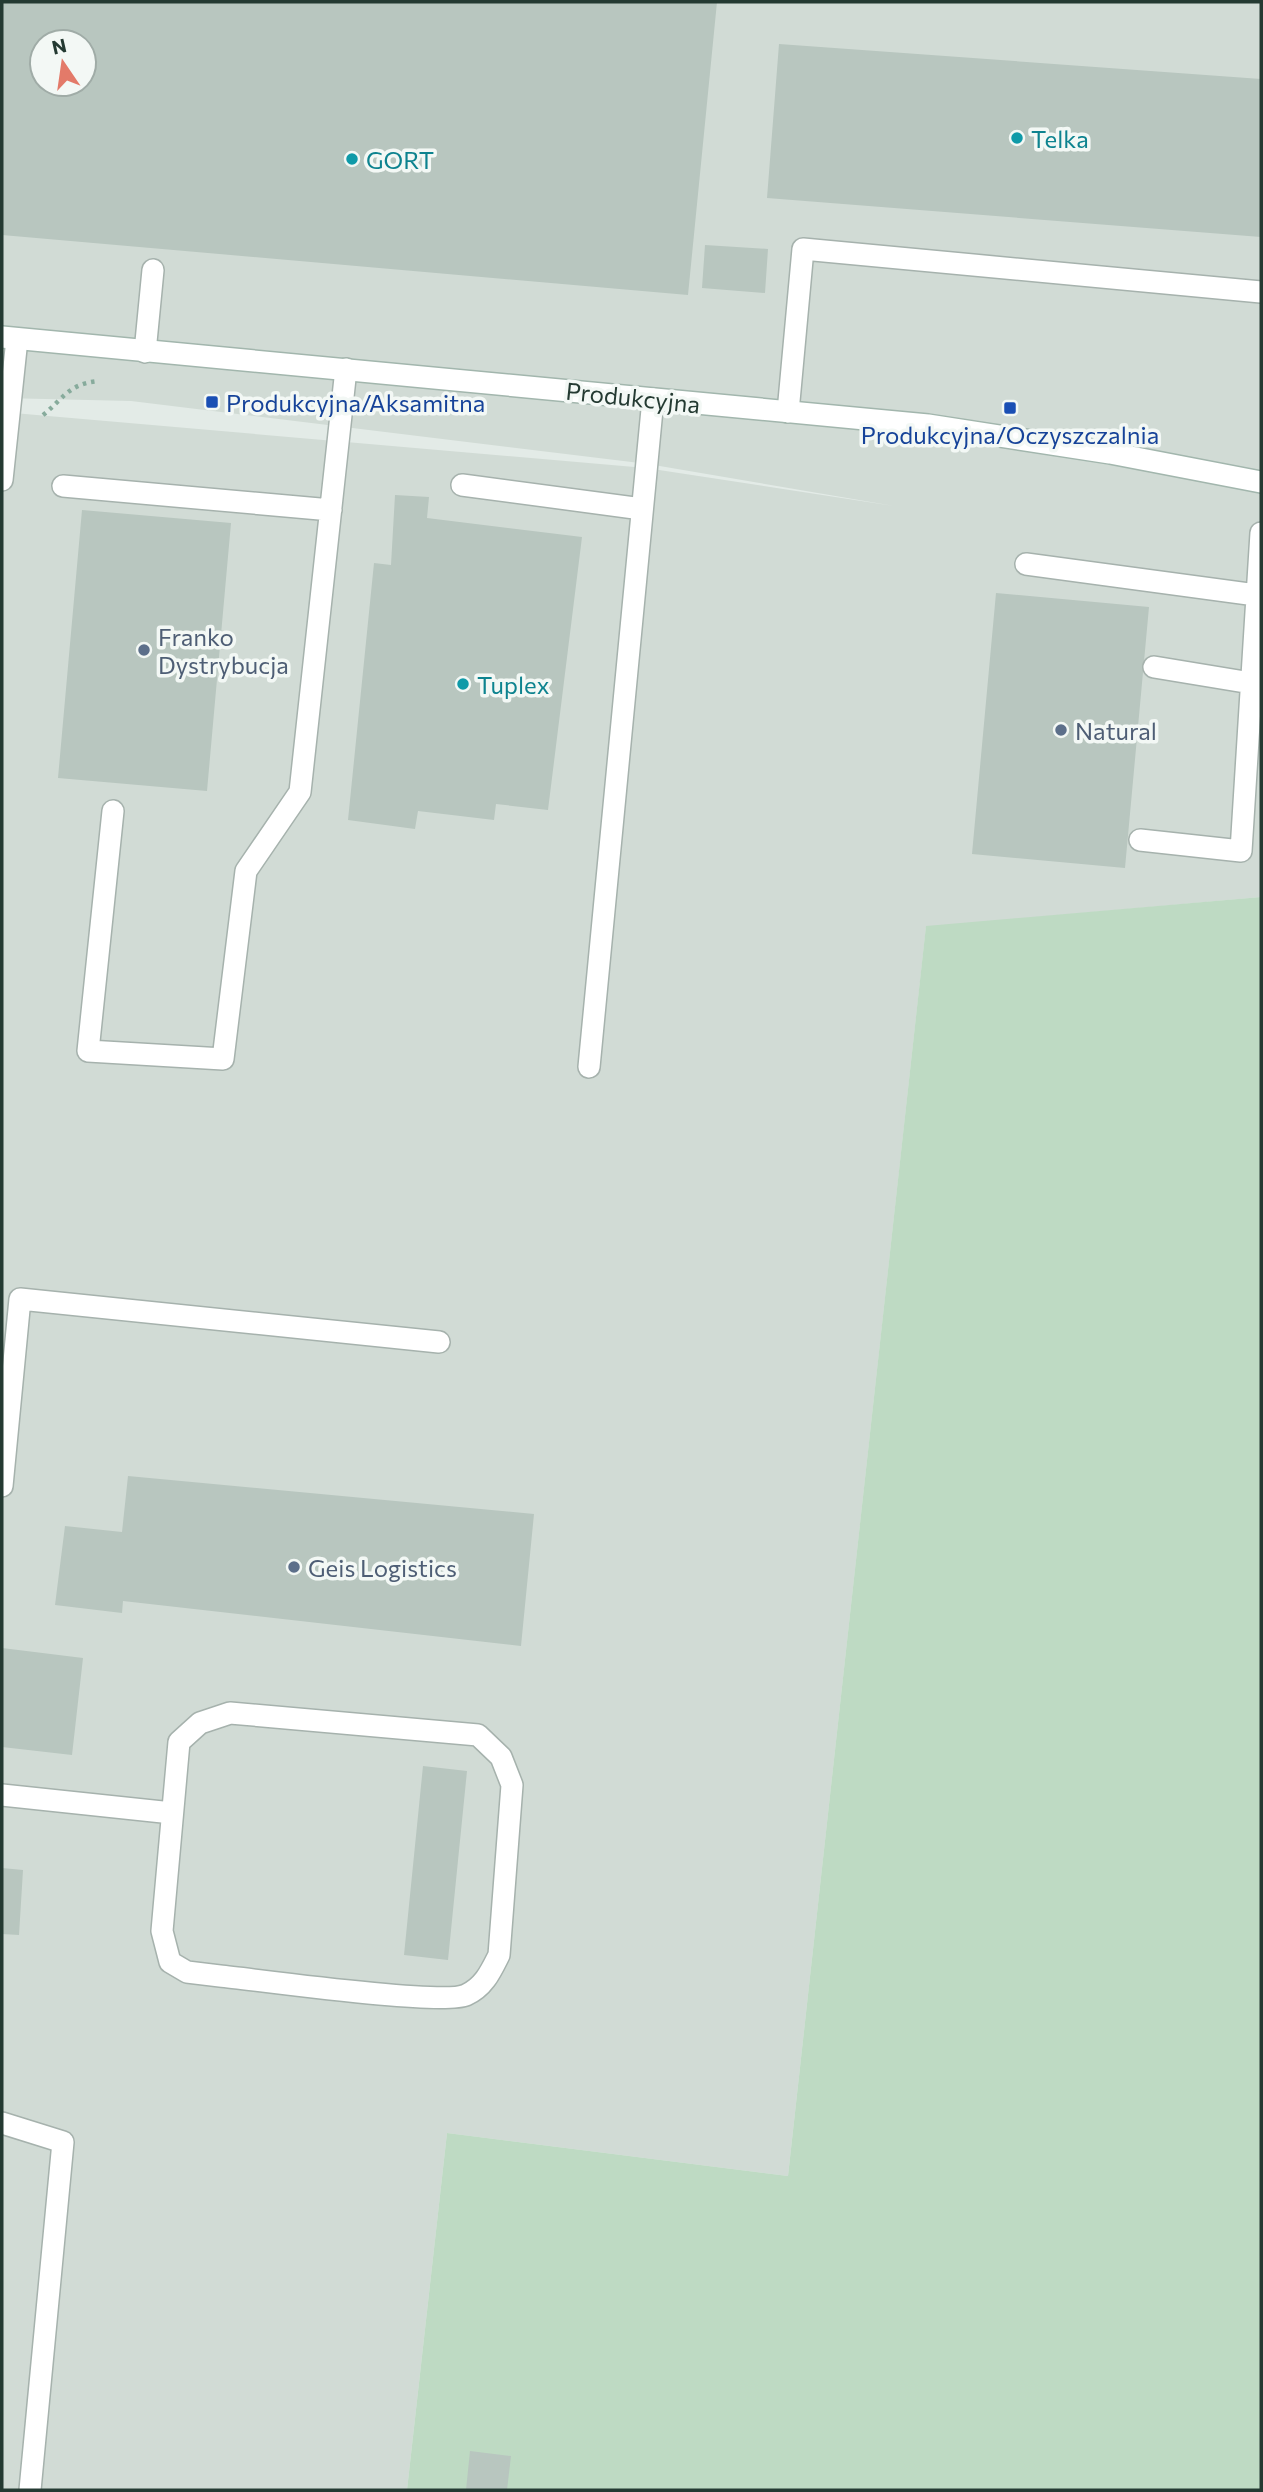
<svg xmlns="http://www.w3.org/2000/svg" width="1263" height="2492" font-family="Commissioner,sans-serif">
  <style>
    .built { fill: #d1dbd5; fill-rule: evenodd }
    .green { fill: #bedac3 }
    .building { fill: #b8c6bf; fill-rule: evenodd }
    .lines { fill: none; stroke-linecap: round; stroke-linejoin: round }
    .lane-casing { stroke: #a6b2ad; stroke-width: 24 }
    .street-casing { stroke: #a6b2ad; stroke-width: 24 }
    .secondary-casing { stroke: #a2b6ad; stroke-width: 24 }
    .path { stroke: #87ab9c; stroke-width: 4.5; stroke-dasharray: 3.5 5; stroke-linecap: butt }
    .lane { stroke: #fff; stroke-width: 21 }
    .street { stroke: #fff; stroke-width: 21 }
    .secondary { stroke: #fff; stroke-width: 21 }
    .culture-dot { fill: #0f9aa8; stroke: #f3f8f5; stroke-width: 2.5 }
    .transit-dot { fill: #1a4fb4; stroke: #f3f8f5; stroke-width: 2.5 }
    .service-dot { fill: #5c6f8a; stroke: #f3f8f5; stroke-width: 2.5 }
    .labels { text-anchor: middle; dominant-baseline: central; stroke-width: 7; stroke-linejoin: round; paint-order: stroke }
    .culture-label { font-size: 24px; fill: #0d838f; stroke: #f3f8f5; text-anchor: start }
    .street-label { font-size: 24px; fill: #243a32; stroke: #f3f8f5 }
    .transit-label { font-size: 24px; fill: #164399; stroke: #f3f8f5; text-anchor: start }
    .service-label { font-size: 24px; fill: #4e5e75; stroke: #f3f8f5; text-anchor: start }
  </style>
  <rect width="100%" height="100%" fill="#e3ebe7"/>
  <path class="built" d="M2 2H1261V897L926 927 788 2176 447 2133 407 2490H2V412L646 468 894 506 648 464 131 401 2 398ZM42 42H84V84H42Z"/>
  <path class="green" d="M1261 897V2490H407L447 2133 788 2176 926 926Z"/>
  <path class="building" d="M2 2H717L688 295 2 235ZM42 42H84V84H42Z
    M779 44 1261 79V237L767 198Z
    M705 245 768 249 765 293 702 288Z
    M395 495 429 497 427 518 582 537 548 810 496 804 494 820 418 811 415 829 348 820 374 563 391 565Z
    M82 510 231 523 207 791 58 778Z
    M996 593 1149 607 1125 868 972 854Z
    M128 1476 534 1514 521 1646 123 1601 122 1613 55 1605 65 1526 122 1532Z
    M2 1648 83 1658 72 1755 2 1747Z
    M423 1766 467 1771 448 1960 404 1955Z
    M2 1868 23 1870 19 1935 2 1934Z
    M470 2451 511 2456 507 2490H466Z"/>
  <g class="lines">
    <g class="lane-casing">
      <path id="lane" d="M145 352 153 270
        M788 412 803 249 1261 292
        M462 485 642 509
        M63 486 331 510
        M1026 564 1256 595
        M1154 667 1251 683
        M113 811 88 1051 223 1059 246 871 300 792 346 369
        M1140 840 1241 851 1261 533
        M589 1067 653 399
        M2 1486 20 1299 439 1342
        M230 1713 478 1735 501 1757 512 1785 499 1955C491 1971 484 1987 466 1995 442 2006 259 1980 220 1976L187 1972 170 1962 162 1931 179 1742 200 1723Z
        M2 1795 172 1813
        M2 2123 63 2142 30 2490"/>
    </g>
    <g class="street-casing">
      <path id="street" d="M2 480 17 339"/>
    </g>
    <g class="secondary-casing">
      <path id="secondary" d="M2 337 928 425 1110 453 1261 482"/>
    </g>
    <path class="path" d="M43 415C63 399 68 384 98 381"/>
    <use href="#lane" class="lane"/>
    <use href="#street" class="street"/>
    <use href="#secondary" class="secondary"/>
  </g>
  <g class="culture-dot">
    <circle cx="1017" cy="138" r="7"/>
    <circle cx="352" cy="159" r="7"/>
    <circle cx="463" cy="684" r="7"/>
  </g>
  <g class="transit-dot">
    <rect x="205" y="395" width="14" height="14" rx="3.5"/>
    <rect x="1003" y="401" width="14" height="14" rx="3.5"/>
  </g>
  <g class="service-dot">
    <circle cx="144" cy="650" r="7"/>
    <circle cx="1061" cy="730" r="7"/>
    <circle cx="294" cy="1567" r="7"/>
  </g>
  <g class="labels">
    <g class="culture-label">
      <text x="1031" y="138">Telka</text>
      <text x="366" y="159">GORT</text>
      <text x="477" y="684">Tuplex</text>
    </g>
    <g class="street-label">
      <text transform="translate(633 397) rotate(6)">Produkcyjna</text>
    </g>
    <g class="transit-label">
      <text x="226" y="402">Produkcyjna/Aksamitna</text>
      <text x="1010" y="434" text-anchor="middle">Produkcyjna/Oczyszczalnia</text>
    </g>
    <g class="service-label">
      <text x="158" y="636">Franko<tspan x="158" dy="28">Dystrybucja</tspan></text>
      <text x="1075" y="730">Natural</text>
      <text x="308" y="1567">Geis Logistics</text>
    </g>
  </g>
  <rect width="1263" height="2492" fill="none" stroke="#243a32" stroke-width="7"/>
  <g transform="translate(63 63) rotate(347)"><circle r="33" fill="#f3f8f5" stroke="#a0aca7" stroke-width="2"/>
  <path d="M0-5L12 26L0 18L-12 26Z" fill="#e37a69"/>
  <text y="-10" font-size="19" font-weight="bold" text-anchor="middle" fill="#243a32">N</text>
  </g>
</svg>
